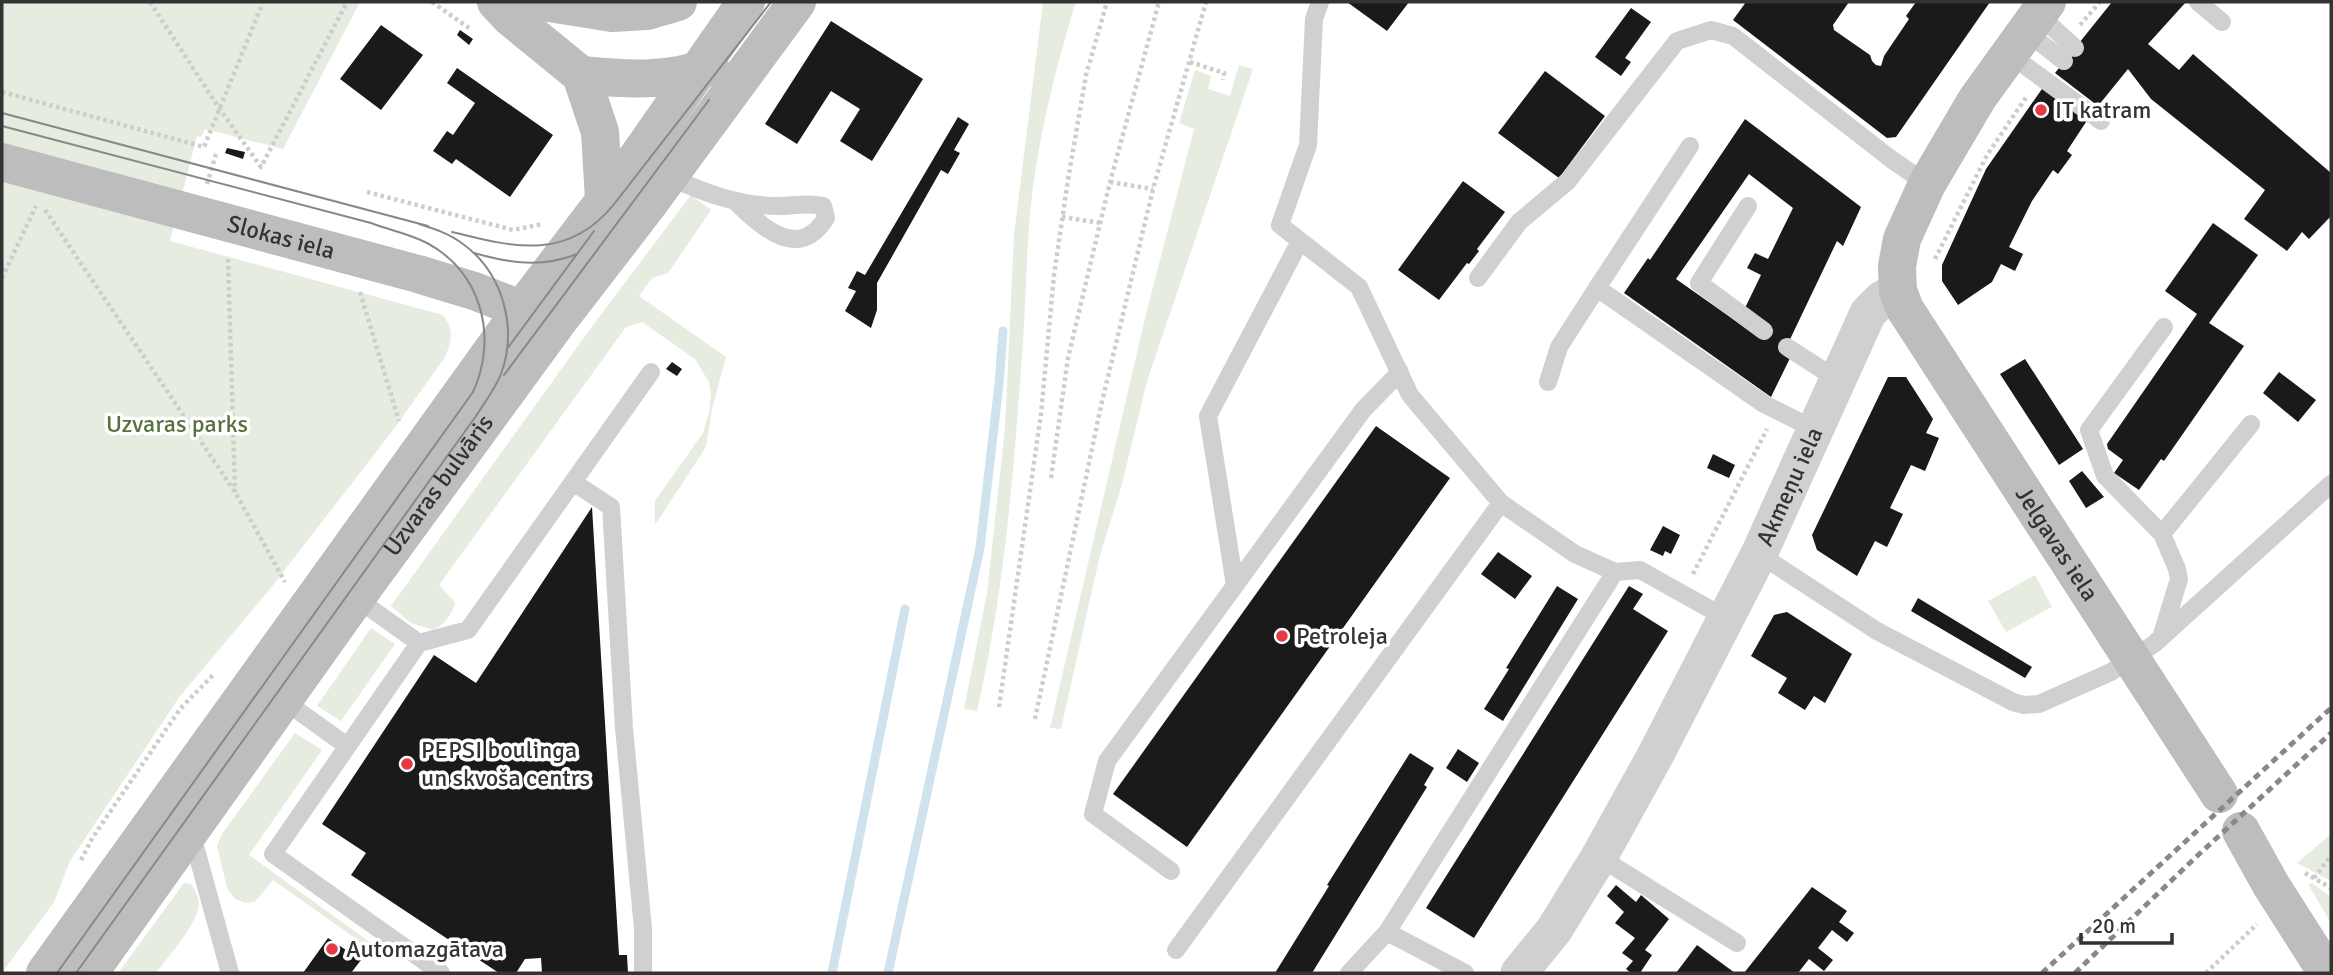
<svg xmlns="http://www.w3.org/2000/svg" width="2333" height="975" font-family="Signika,sans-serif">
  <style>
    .green { fill: #e6ecdf }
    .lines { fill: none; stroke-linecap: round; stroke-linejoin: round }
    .stream { stroke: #cfe2ee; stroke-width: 9 }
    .building { fill: #1a1a1a; fill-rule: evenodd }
    .path { stroke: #cdcdcd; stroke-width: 4.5; stroke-dasharray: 3.5 3.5; stroke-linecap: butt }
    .lane { stroke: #d0d0d0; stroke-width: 18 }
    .street { stroke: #d0d0d0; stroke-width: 37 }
    .secondary { stroke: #bdbdbd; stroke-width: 38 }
    .tram { stroke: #888; stroke-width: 2 }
    .rail { stroke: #888; stroke-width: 5; stroke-dasharray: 7 5; stroke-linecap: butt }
    .poi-dot { fill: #e63946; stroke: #fff; stroke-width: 2.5 }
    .labels { text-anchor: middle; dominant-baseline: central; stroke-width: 7; stroke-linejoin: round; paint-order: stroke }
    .poi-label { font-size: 24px; fill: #333; stroke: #fff; text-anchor: start }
    .street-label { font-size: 24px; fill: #333; stroke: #fff }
    .park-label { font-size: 24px; fill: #56703f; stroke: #fff }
  </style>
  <rect width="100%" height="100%" fill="#fff"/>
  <path class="green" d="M2 2H360L283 149 205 129 201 137 197 136 170 241 443 315C455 330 452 344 443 360L390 434 270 589 180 696 70 861 54 902 2 973Z
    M1043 2H1076C1059 56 1045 111 1036 167 1026 225 1027 284 1023 342 1014 466 1005 590 977 711L964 709 987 593 1005 428 1014 235Z
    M1239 65 1253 69 1147 381 1122 484 1099 559 1061 729 1050 728 1145 318 1194 129 1179 123 1195 70 1211 76 1208 89 1230 96Z
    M691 195 711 210 668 273 652 278 639 296 726 357 712 409 706 447 655 525V501L703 433 709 413 711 396 709 382 695 359 642 322 626 327 439 585 455 602C452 615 445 624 433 630L411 623 391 606 593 325Z
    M2035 575 2052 607 2006 632 1988 601Z
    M371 628 395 644 341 721 317 706Z
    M295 733 322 750 249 855 375 946 366 959 350 948 355 938 273 880 255 902 245 903 235 899 227 888 217 846 222 834Z
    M2331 834V881L2297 863Z
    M184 883 191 884C195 890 199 898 199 905 197 924 168 957 156 973H118Z
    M2312 883 2331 897V923L2308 884Z"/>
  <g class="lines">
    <path class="stream" d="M832 973 905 609
      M888 973 980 548 999 384 1003 331"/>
  </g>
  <path class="building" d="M1347 2H1409L1387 31Z
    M1746 2H1849L1833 25 1834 30 1870 55 1872 61 1876 65 1881 66 1884 56 1909 19 1906 16 1916 2H1990L1896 137 1887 138 1733 20Z
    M2112 2H2186L2148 44 2179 70 2193 54 2331 173V216L2309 239 2302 232 2287 251 2244 219 2265 190 2151 99 2128 69 2098 106 2055 73Z
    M1631 8 1651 22 1625 58 1631 62 1621 76 1595 57Z
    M831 21 923 79 872 161 840 141 860 109 831 91 797 144 765 124Z
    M381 25 423 55 381 110 340 79Z
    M460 30 473 39 469 45 457 35Z
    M457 68 553 135 510 197 456 159 452 164 433 151 447 131 453 135 475 103 447 83Z
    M1545 71 1605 116 1559 178 1498 133Z
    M2044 86 2086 122 2067 151 2072 155 2058 174 2053 170 2032 201 2009 247 2023 254 2015 271 2001 264 1992 282 1958 305 1942 281V265L1986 169Z
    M958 117 969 124 954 150 960 153 948 174 941 170 877 283V310L871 328 845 311 856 291 848 288 857 271 865 275Z
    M1745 119 1861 207 1843 246 1837 241 1783 354 1790 358 1771 397 1624 293 1648 258 1650 260ZM1749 174 1793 208 1768 259 1755 253 1747 268 1761 275 1745 308 1760 338 1676 279Z
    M227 148 245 152 243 159 225 153Z
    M1463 181 1505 212 1477 249 1479 251 1469 264 1467 263 1439 300 1398 270Z
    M2213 223 2258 255 2209 323 2244 346 2164 461 2161 459 2139 490 2114 473 2123 460 2108 449 2107 444 2197 314 2165 291Z
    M2025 359 2083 449 2059 465 2000 374Z
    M672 362 682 369 677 376 666 369Z
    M2279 372 2316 400 2298 422 2263 393Z
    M1888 377H1906L1933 419 1926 433 1939 438 1925 471 1911 465 1890 508 1903 514 1887 547 1875 541 1857 576 1817 550 1812 535Z
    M1376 426 1450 478 1187 847 1113 794Z
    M1713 454 1735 465 1729 478 1707 468Z
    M2082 471 2104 497 2086 508 2069 481Z
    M592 507 619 955H627L628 973H542L541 958 525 959 516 973H499L351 875 366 853 322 824 434 655 476 683Z
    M1663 526 1680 535 1671 554 1665 551 1663 556 1650 550Z
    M1498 552 1532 576 1515 599 1481 574Z
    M1557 586 1578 599 1503 721 1484 709 1509 669 1506 668Z
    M1629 586 1643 594 1633 609 1668 631 1474 938 1426 908Z
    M1918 598 2032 667 2025 678 1911 611Z
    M1787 612 1852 654 1825 703 1814 696 1805 710 1778 693 1787 678 1751 656 1774 615Z
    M1458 749 1479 763 1467 782 1446 768Z
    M1410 753 1434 768 1424 785 1427 787 1312 973H1275L1329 886 1327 885Z
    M1616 885 1636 902 1641 895 1669 919 1645 950 1652 955 1640 973H1631L1626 969 1633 961 1622 953 1635 938 1615 923 1624 912 1607 896Z
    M1812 887 1847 911 1839 922 1854 933 1847 942 1832 930 1818 948 1833 960 1824 971 1809 959 1798 973H1744Z
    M328 938 361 960 351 973H303Z
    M1697 945 1735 973H1676Z"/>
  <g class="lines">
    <path class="path" d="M150 2 219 108 261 167 347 2
      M432 2 472 30
      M2080 25 2100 2
      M1190 62 1224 73 1223 80
      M2 92 204 147 263 2
      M1110 182 1153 189
      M207 184 216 154
      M367 192 513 230 543 224
      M45 210 235 492 285 582
      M1062 217 1101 223
      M228 259 235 492
      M1935 259 1987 155 2027 96
      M2 278 36 206
      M360 292 399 421
      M1051 478 1068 358 1110 182 1159 2
      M1693 574 1767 429
      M999 707 1041 414 1054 275 1068 180 1086 75 1107 2
      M1035 719 1101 406 1153 189 1206 2
      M81 860 93 837 180 709 214 674
      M2305 873 2331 888
      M2314 878 2331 856
      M2206 973 2257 924"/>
    <path class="lane" d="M1320 2 1314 19 1308 145 1280 225 1359 287 1410 395 1501 503 1575 554 1615 572
      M2198 2 2222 22
      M2038 14 2075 48
      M2025 31 2064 61
      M2009 54 2101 121
      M1690 146 1597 288 1764 404 1816 430
      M668 176C704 193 739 206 779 206 796 206 805 202 823 206L826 218C798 262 762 227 736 202
      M1748 206 1699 283 1764 331
      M1478 278 1519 222 1568 181 1677 41 1711 30 1733 36 1891 159 1927 184
      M1787 347 1838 380
      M1548 382 1559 347 1597 288
      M573 482 611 507 624 728 643 929V973
      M2162 534 2251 424
      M1759 554 1877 631 2013 702 2024 705 2039 704 2111 672 2154 644 2331 484
      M1235 585 1208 416 1300 241
      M356 598 419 643 468 630 651 372
      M2161 638 2179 579 2177 569 2162 534 2105 476 2089 430 2164 327
      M419 643 273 854 441 973
      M279 697 347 746
      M191 832 230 973
      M1599 857 1737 943
      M1171 871 1093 814 1107 761 1363 410 1400 372
      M1176 950 1501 503
      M1349 973 1387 932
      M1465 973 1387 932 1615 572 1640 570 1726 618"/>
    <path class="street" id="s1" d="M1519 973 1554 930 1599 857 1655 756 1759 554 1868 313 1882 299 1898 291"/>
    <g class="secondary">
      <path d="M496 2 510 17 581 75 600 132 604 199"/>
      <path d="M543 2 612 13 647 11 678 2"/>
      <path id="s2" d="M2047 2 1977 99 1927 184 1902 239 1897 266 1898 291 1905 309 2219 794"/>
      <path d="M581 75C623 79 670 83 710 66"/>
      <path id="s3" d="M2 162 418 274 474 291 544 318"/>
      <path d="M2241 831 2271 885 2327 973"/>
      <path d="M45 973 522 309 639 155 746 2"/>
      <path id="s4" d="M89 973 356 598 556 324 647 206 797 2"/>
    </g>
    <path class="tram" d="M2 113 428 226
      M2 126 371 223C389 230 410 234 427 243 482 272 498 338 473 392L57 973
      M452 232C516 248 569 261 615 203L771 2
      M474 253C509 263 542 268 577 254
      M507 349 594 231
      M504 375 709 100
      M76 973 476 416C485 402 495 389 501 374 518 328 503 273 463 244 450 234 435 229 419 224"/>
    <path class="rail" d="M2042 973 2331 708
      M2075 973 2196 857 2331 733"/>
  </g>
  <g class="poi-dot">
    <circle cx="2041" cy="110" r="7"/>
    <circle cx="1282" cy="636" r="7"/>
    <circle cx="407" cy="764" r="7"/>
    <circle cx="332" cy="949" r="7"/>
  </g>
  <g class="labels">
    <g class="poi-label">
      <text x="2055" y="110">IT katram</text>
      <text x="1296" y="636">Petroleja</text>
      <text x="421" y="750">PEPSI boulinga<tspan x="421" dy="28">un skvoša centrs</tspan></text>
      <text x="346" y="949">Automazgātava</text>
    </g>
    <g class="street-label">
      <text stroke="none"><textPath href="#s3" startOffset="289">Slokas iela</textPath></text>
      <text stroke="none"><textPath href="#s4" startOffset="600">Uzvaras bulvāris</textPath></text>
      <text stroke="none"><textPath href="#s1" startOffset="558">Akmeņu iela</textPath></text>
      <text stroke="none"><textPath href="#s2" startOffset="630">Jelgavas iela</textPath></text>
    </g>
    <g class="park-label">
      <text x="177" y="424">Uzvaras parks</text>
    </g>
  </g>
  <rect width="2333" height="975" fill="none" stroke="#333333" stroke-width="7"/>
  <path d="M2081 933v10h91v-10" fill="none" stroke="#333333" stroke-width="3.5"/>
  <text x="2092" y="933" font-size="21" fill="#333333" stroke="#ffffff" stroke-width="5" paint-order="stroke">20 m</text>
</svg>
